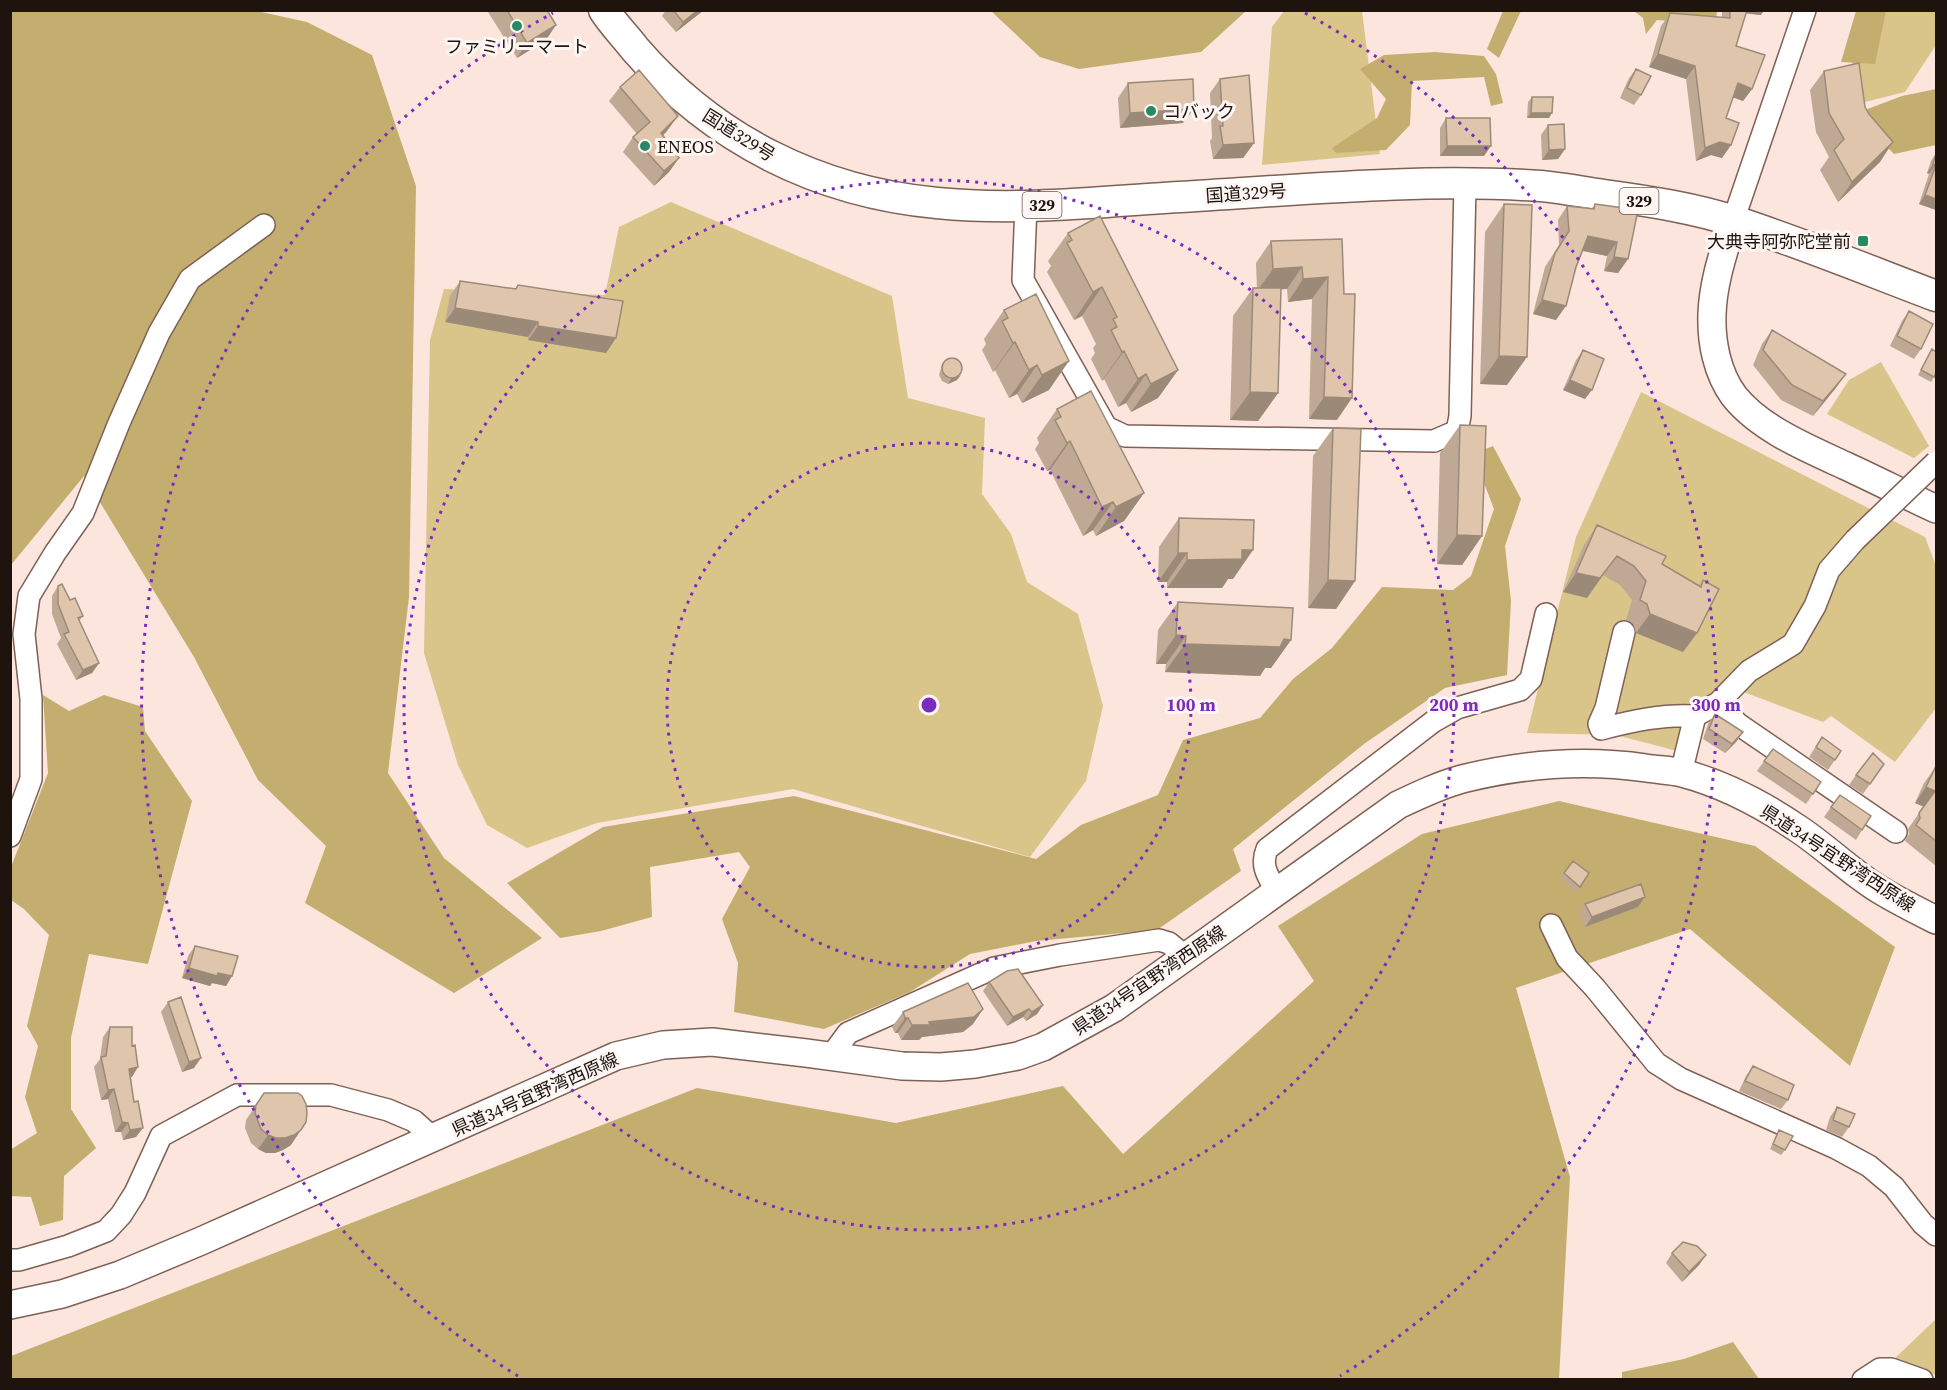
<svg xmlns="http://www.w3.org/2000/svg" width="1947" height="1390" font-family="'Source Serif 4','Noto Sans JP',serif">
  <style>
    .green { fill: #d9c48a }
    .forest { fill: #c4ae6f }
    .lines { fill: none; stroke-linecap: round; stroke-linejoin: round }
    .minor-casing { stroke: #7f6054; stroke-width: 24 }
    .major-casing { stroke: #7f6054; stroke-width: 30 }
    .highway-casing { stroke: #7f6054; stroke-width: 33 }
    .minor { stroke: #fff; stroke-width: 21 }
    .major { stroke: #fff; stroke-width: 27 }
    .highway { stroke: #fff; stroke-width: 30 }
    .minor-bridge-casing { stroke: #7f6054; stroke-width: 24; stroke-linecap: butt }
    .minor-bridge { stroke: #fff; stroke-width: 21 }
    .wall { fill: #c0a994 }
    .shaded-wall { fill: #9c8a78 }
    .building { fill: #dfc5ac; stroke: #9c8a78; stroke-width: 1.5 }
    .ring { fill: none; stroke: #7b2cbf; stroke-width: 3; stroke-dasharray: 3 6 }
    .poi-dot { fill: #288a64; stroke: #fdf6f3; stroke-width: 2 }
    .labels { text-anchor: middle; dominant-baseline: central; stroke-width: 6; stroke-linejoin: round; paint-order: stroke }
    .shield { fill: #fdf6f3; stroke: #625753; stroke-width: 1.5 }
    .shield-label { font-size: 16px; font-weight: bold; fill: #1f130e }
    .poi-label { font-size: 18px; fill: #1f130e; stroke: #fdf6f3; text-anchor: start }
    .street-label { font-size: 18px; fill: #1f130e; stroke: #fdf6f3 }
    .centre { fill: #7b2cbf; stroke: #fdf6f3; stroke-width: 3 }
    .ring-label { font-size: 18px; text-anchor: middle; font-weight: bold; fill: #7b2cbf; stroke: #fdf6f3; stroke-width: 6; stroke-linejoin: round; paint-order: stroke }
  </style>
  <rect width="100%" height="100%" fill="#fbe5dc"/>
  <path class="green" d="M1284 11H1362L1380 154 1262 165 1272 27Z
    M1886 11H1936V45L1905 92 1861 103 1851 56Z
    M671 202 892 296 908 398 985 418 982 494 1011 534 1027 582 1078 614 1103 706 1086 781 1030 857 793 789 597 823 527 848 487 825 458 765 424 653 430 340 444 289 605 295 619 227Z
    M1881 362 1929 446 1914 458 1827 414 1849 380Z
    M1641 392 1925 537 1936 566V708L1895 762 1831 716 1823 722 1741 691 1703 718 1681 752 1616 735 1527 733 1576 537Z
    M1936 1319V1375L1893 1360Z"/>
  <path class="forest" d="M11 11H257L307 22 372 55 416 186 409 597 388 773 444 858 542 938 454 993 305 903 326 846 258 780 194 657 84 476 11 565Z
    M991 11H1246L1201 52 1079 69 1040 57Z
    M1503 11H1521L1499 58 1487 49Z
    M1634 11H1717L1716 25 1657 20 1646 34 1643 18Z
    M1856 11H1886L1875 64 1841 62Z
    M1435 52 1484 56 1496 74 1503 103 1491 106 1484 77 1412 81 1410 125 1386 150 1336 153 1332 148 1377 118 1386 99 1360 69 1384 55Z
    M1936 89V145L1894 154 1864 124 1865 110 1902 96Z
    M1493 446 1521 499 1505 546 1511 601 1507 675 1445 688 1364 744 1233 849 1241 871 1157 930 1036 941 970 954 910 992 824 1029 734 1012 738 963 722 919 750 867 739 852 650 867 652 917 601 931 560 938 507 883 603 827 794 796 1036 859 1081 825 1158 795 1183 740 1260 718 1293 679 1332 648 1382 587 1453 590 1471 576 1494 509 1473 454Z
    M43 695 69 711 104 695 143 707 145 731 192 801 148 964 89 954 71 1038V1109L96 1148 64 1176 63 1220 40 1226 31 1197 11 1196 10 1150 37 1133 25 1097 38 1046 27 1026 49 935 24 909 11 900V867L48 773Z
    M1559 801 1755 846 1895 947 1850 1066 1690 929 1516 988 1570 1177 1559 1379 11 1380V1356L697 1088 896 1123 1063 1086 1123 1154 1314 981 1278 926 1422 834Z
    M1733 1342 1759 1379H1622V1372L1684 1359Z"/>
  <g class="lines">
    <g class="minor-casing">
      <path id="minor" d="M1026 205 1023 280 1106 427 1125 436 1434 441 1457 431 1460 416 1465 184
        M1733 221 1805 10
        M1624 632 1606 708 1599 724 1601 729C1632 721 1663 714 1695 716
        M1718 703 1738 724 1896 832
        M1681 773 1695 716 1718 703 1749 671 1793 644 1815 606 1829 570 1855 540
        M10 836 31 779V699L24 634 29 596 55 553 83 513 119 423 159 333 190 279 264 225
        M1277 892C1268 876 1260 866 1267 849L1434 721 1457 708 1520 690 1531 679 1546 614
        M1551 925 1567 958 1595 988 1656 1063 1681 1079 1836 1148 1869 1166 1894 1187 1923 1224 1936 1235
        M831 1056 848 1033 994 968 1060 955 1159 940 1169 943 1186 957
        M10 1260H19L68 1246 106 1231 121 1215 135 1193 161 1136 237 1095H331L388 1110 414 1121 433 1138
        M1863 1380 1880 1369H1891L1922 1380"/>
    </g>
    <g class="major-casing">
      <path id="major" d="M1733 221C1724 251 1713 282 1712 314 1711 342 1717 373 1734 396 1760 429 1809 449 1846 466 1876 480 1906 495 1936 509
        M10 1305 62 1294 120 1275 201 1241 616 1056 663 1045 712 1042 806 1053 902 1066 941 1067 975 1064 1018 1056 1043 1047 1114 1008 1398 805C1419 795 1440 785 1462 779 1522 764 1584 759 1646 768 1658 770 1671 770 1682 773 1724 784 1765 806 1800 830 1828 849 1852 873 1880 890 1898 901 1918 911 1936 920"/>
    </g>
    <g class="highway-casing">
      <path id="highway" d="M604 10C613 24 625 36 635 49 714 140 818 192 937 203 1017 211 1099 202 1179 197 1299 190 1420 178 1541 186 1562 188 1583 192 1604 195 1648 201 1694 208 1737 222 1804 244 1870 271 1936 296"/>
    </g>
    <use href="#minor" class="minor"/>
    <use href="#major" class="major"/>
    <use href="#highway" class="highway"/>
    <g class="minor-bridge-casing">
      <path id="minor-bridge" d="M1855 540 1936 462"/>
    </g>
    <use href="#minor-bridge" class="minor-bridge"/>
  </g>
  <path class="wall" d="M489 10H547L546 40 517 58 488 12Z
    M666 10H704L676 32 662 16Z
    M1722 10H1764L1761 15 1746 13 1736 46 1752 89 1743 101 1733 97 1726 118 1731 145 1722 158 1711 155 1696 161 1686 79 1649 67 1661 26 1670 13 1722 18Z
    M1636 69 1641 95 1634 105 1620 98 1629 78Z
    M1824 71 1865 107 1880 162 1838 202 1820 170 1829 157 1816 132 1810 90Z
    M1220 79 1254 143 1243 158 1213 159 1210 141 1212 138 1210 93Z
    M1128 83 1183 123 1120 128 1118 98Z
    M620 87 667 131 663 135 679 158 669 172 654 186 623 152 633 137 637 134 609 101Z
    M1532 97 1549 118H1527L1528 102Z
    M1446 118 1484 156H1440V128Z
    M1548 125 1565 149 1558 159 1542 160 1541 135Z
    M1936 153V210L1919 204 1929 174 1927 173 1931 161Z
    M1504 204 1507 385 1480 384 1485 232Z
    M1595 204 1628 259 1618 273 1604 271 1607 256 1583 251 1556 320 1533 314 1545 267 1559 245 1558 220 1567 206 1592 208Z
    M1068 233 1178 370 1158 398 1131 412 1126 403 1118 407 1104 379 1102 381 1091 359 1095 353 1093 348 1096 344 1082 316 1074 320 1047 272 1051 266 1048 261Z
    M1342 239 1337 420 1309 419 1312 299 1288 302 1287 289H1281L1278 393 1258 421 1230 420 1233 316 1253 288H1257L1256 263 1271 241Z
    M460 281 515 289 518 285 616 338 606 353 528 340V337L445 322 450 296Z
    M1036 294 1049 390 1022 403 1017 394 1009 398 995 370 993 372 982 350 986 344 984 339 1004 310Z
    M1909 311 1921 349 1914 359 1890 346 1902 321Z
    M1772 330 1846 374 1835 389 1813 416 1781 400 1753 365 1762 344Z
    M1932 349 1934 377 1931 382 1918 375Z
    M1583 350 1585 399 1563 390 1576 360Z
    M945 360 957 380 948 384 942 381 939 375 942 365Z
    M1057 409 1144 493 1124 521 1096 536 1093 530 1083 536 1050 470 1047 471 1035 449 1039 443 1037 438Z
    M1460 425 1482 536 1462 565 1437 564 1440 453Z
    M1333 428 1355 581 1336 609 1308 608 1313 456Z
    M1179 518 1233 579H1228L1222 588H1167V582H1158L1159 547Z
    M1597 525 1699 585 1703 580 1697 633 1683 652 1636 633 1633 623 1626 620 1632 600 1620 585 1603 575 1587 598 1563 592 1584 545Z
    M58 586 83 616 79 621 99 663 92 673 76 680 57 644 61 638 52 614V596Z
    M1178 602 1291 640 1271 668H1265L1260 676 1165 672 1166 664H1156L1158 630Z
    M1715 714 1743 732 1736 742 1725 753 1703 739 1708 724Z
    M1822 737 1841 751 1828 770 1809 757Z
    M1773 749 1821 782 1806 804 1757 771Z
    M1884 764 1863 794 1849 785 1856 775Z
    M1935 768 1936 769V866L1905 841 1909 834 1908 829 1924 806 1915 803 1924 783Z
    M1831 807 1862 830 1856 840 1824 817Z
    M1573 861 1589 873 1576 892 1561 878Z
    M1585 904 1638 907 1585 927 1579 913Z
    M195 946 232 976 226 986 212 983 210 986 182 978 188 956Z
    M989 982 1043 1005 1037 1014 1026 1021 1023 1017 1007 1026 983 991Z
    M168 1002 194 1068 182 1072 161 1012Z
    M983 1009 973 1024 963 1032 922 1037 919 1040H901L898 1033H895L892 1027 903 1012Z
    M110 1027 132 1046 138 1067 131 1077 136 1137 123 1140 121 1132H115L108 1099 101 1100 94 1067 100 1059 103 1037Z
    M1753 1066 1788 1100 1781 1109 1739 1091 1746 1076Z
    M264 1093 291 1145 283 1150 275 1153H266L258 1149 251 1143 245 1128 246 1120Z
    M1837 1107 1849 1127 1842 1137 1826 1130 1830 1117Z
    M1779 1130 1785 1150 1781 1155 1770 1149Z
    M1672 1253 1706 1255 1699 1265 1682 1282 1666 1263Z"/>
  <path class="shaded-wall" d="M698 10H704L676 32 683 22Z
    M1743 10H1764L1761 15 1741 13Z
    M556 25 546 40 517 58 527 43Z
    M1658 54 1695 66 1686 79 1649 67Z
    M1738 83 1752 89 1743 101 1729 96Z
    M1194 109 1183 123 1120 128 1130 113Z
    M1531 113H1552L1549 118H1527Z
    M678 116 667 131 651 148 661 133Z
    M1720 142 1731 145 1722 158 1711 155 1696 161 1705 148Z
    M1893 142 1880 162 1838 202 1852 182Z
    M1254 143 1243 158 1213 159 1223 145Z
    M1447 146H1491L1484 156H1440Z
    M1565 149 1558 159 1542 160 1549 150Z
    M679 158 669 172 654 186 664 171Z
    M1933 164 1936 165 1929 174 1927 173Z
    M1925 195 1936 199V210L1919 204Z
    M1588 236 1617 242 1607 256 1579 250Z
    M1614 257 1628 259 1618 273 1604 271Z
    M1302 267 1287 289 1257 291 1273 269Z
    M1328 277 1312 299 1288 302 1303 279Z
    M1102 287 1082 316 1074 320 1093 292Z
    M1542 300 1566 306 1556 320 1533 314Z
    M455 308 538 322 528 337 445 322Z
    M538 326 616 338 606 353 528 340Z
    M1015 342 995 370 993 372 1013 343Z
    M1124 351 1104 379 1102 381 1122 352Z
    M1499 356 1527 357 1507 385 1480 384Z
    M1069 361 1049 390 1022 403 1042 375Z
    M1037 365 1017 394 1009 398 1029 370Z
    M1178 370 1158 398 1131 412 1151 384Z
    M1146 374 1126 403 1118 407 1138 379Z
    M1846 374 1835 389 1813 416 1823 401Z
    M961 375 957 380 948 384 951 379Z
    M1570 380 1592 390 1585 399 1563 390Z
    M1250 392 1278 393 1258 421 1230 420Z
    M1324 397 1352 398 1337 420 1309 419Z
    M1070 441 1050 470 1047 471 1067 443Z
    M1144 493 1124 521 1096 536 1116 507Z
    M1113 502 1093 530 1083 536 1102 507Z
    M1457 535 1482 536 1462 565 1437 564Z
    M1242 550H1253L1233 579H1228L1222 588H1167L1187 560Z
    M1178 553H1187L1167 582H1158Z
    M1576 573 1603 575 1587 598 1563 592Z
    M1328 580 1355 581 1336 609 1308 608Z
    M1650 614 1697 633 1683 652 1636 633Z
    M1176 635 1186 636 1166 664H1156Z
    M1284 639 1291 640 1271 668H1265L1260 676 1165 672 1185 644Z
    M99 663 92 673 76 680 83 670Z
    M1743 732 1736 742 1725 753 1732 744Z
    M1926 787 1935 791 1924 807 1915 803Z
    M1645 897 1638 907 1585 927 1592 917Z
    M189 968 218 973 232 976 226 986 212 983 210 986 182 978Z
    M1043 1005 1037 1014 1026 1021 1032 1012Z
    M983 1009 973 1024 963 1032 922 1037 919 1040H901L912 1025Z
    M1029 1009 1023 1017 1007 1026 1013 1017Z
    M905 1018H908L898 1033H895Z
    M201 1058 194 1068 182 1072 189 1062Z
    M138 1067 132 1077 122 1079 129 1069Z
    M114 1089 108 1099 101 1100 108 1090Z
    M122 1122 128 1123 121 1132H115Z
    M143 1128 136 1137 123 1140 130 1130Z
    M301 1130 291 1145 283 1150 275 1153H266L258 1149 268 1135Z
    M1706 1255 1699 1265 1682 1282 1689 1272Z"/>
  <path class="building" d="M507 10H547L556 25 527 43Z
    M673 10H698L683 22Z
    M1730 10H1747L1736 46 1765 55 1752 89 1738 83 1726 118 1739 123 1731 145 1720 142 1705 148 1695 66 1658 54 1670 13 1730 18Z
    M1859 63 1865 107 1869 114 1893 142 1852 182 1834 150 1844 139 1829 113 1824 71Z
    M1636 69 1651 76 1641 95 1627 88Z
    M639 70 678 116 661 133 679 158 664 171 633 137 650 122 620 87Z
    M1249 75 1254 143 1223 145 1220 126H1223L1220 79Z
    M1193 79 1194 109 1130 113 1128 83Z
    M1532 97H1553L1552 113H1531Z
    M1446 118H1490L1491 146H1447Z
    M1564 124 1565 149 1549 150 1548 125Z
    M1936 154V199L1925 195 1936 165 1933 164Z
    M1504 204 1532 205 1527 357 1499 356Z
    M1595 204 1638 210 1628 259 1614 257 1617 242 1588 236 1576 267 1566 306 1542 300 1555 253 1569 231 1567 206 1594 209Z
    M1100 216 1178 370 1151 384 1146 374 1138 379 1124 351 1122 352 1111 330 1117 327 1113 319 1117 317 1102 287 1093 292 1067 243 1072 240 1068 233Z
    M1342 239 1344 294H1355L1352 398 1324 397 1328 277 1303 279 1302 267 1273 269 1271 241Z
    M460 281 516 289 518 285 623 301 616 338 538 326V322L455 308Z
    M1253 288H1281L1278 393 1250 392Z
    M1036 294 1069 361 1042 375 1037 365 1029 370 1015 342 1013 343 1002 321 1008 318 1004 310Z
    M1909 311 1933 324 1921 349 1897 336Z
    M1772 330 1846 374 1823 401 1792 385 1763 350Z
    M1932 349 1936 352V373L1934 377 1921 370Z
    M1583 350 1604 359 1592 390 1570 380Z
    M942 368a10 10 0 1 1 20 0a10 10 0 1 1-20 0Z
    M1091 391 1144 493 1116 507 1113 502 1102 507 1070 441 1067 443 1055 420 1061 417 1057 409Z
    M1460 425 1486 426 1482 536 1457 535Z
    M1333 428 1361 429 1355 581 1328 580Z
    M1179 518 1254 520 1253 550H1242V559L1187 560V553H1178Z
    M1597 525 1666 556 1662 564 1701 587 1703 580 1719 589 1697 633 1650 614 1647 604 1640 600 1646 581 1634 566 1617 556 1600 578 1576 573Z
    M62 584 70 600 75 598 83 616 78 618 99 663 83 670 64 634 69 632 58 604V586Z
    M1178 602 1293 608 1291 640 1284 639 1280 647 1185 644 1186 636 1176 635Z
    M1715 714 1743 732 1732 744 1709 729Z
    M1822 737 1841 751 1835 760 1816 747Z
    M1773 749 1821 782 1813 794 1764 761Z
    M1873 753 1884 764 1870 784 1856 775Z
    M1935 768 1936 769V841L1916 825 1920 818 1919 813 1935 791 1926 787Z
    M1840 795 1871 816 1862 830 1831 807Z
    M1573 861 1589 873 1580 887 1564 873Z
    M1641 884 1645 897 1592 917 1585 904Z
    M195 946 238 956 232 976 218 973 217 976 189 968Z
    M1018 969 1043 1005 1032 1012 1029 1009 1013 1017 989 982 1007 971Z
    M968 983 983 1009 974 1017 929 1022 930 1025H912L908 1018H905L903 1012Z
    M181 997 201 1058 189 1062 168 1002Z
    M110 1027H132V1046L135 1045 138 1067 129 1069 134 1102 138 1101 143 1128 130 1130 128 1123 122 1122 114 1089 108 1090 101 1057 106 1056Z
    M1753 1066 1794 1085 1788 1100 1745 1081Z
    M264 1093H298L302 1096 306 1104 307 1113 306 1122 301 1130 294 1135 285 1138H276L268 1135 261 1129 255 1113 256 1105Z
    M1837 1107 1855 1114 1849 1127 1833 1120Z
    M1779 1130 1793 1136 1785 1150 1773 1144Z
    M1683 1242 1697 1246 1706 1255 1689 1272 1672 1253Z"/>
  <g class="ring">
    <circle cx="929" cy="705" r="262"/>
    <circle cx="929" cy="705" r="525"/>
    <path d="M518 1376A787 787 0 0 1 553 13M1305 13A787 787 0 0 1 1340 1376"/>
  </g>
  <g class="poi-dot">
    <circle cx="517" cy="26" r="6"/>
    <circle cx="1151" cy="111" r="6"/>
    <circle cx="645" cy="146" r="6"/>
    <rect x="1857" y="235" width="12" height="12" rx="3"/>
  </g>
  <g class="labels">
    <g class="shield">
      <rect x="1619.5" y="188" width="39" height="26" rx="4.5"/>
      <rect x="1022.5" y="192" width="39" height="26" rx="4.5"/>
    </g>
    <g class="shield-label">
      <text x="1639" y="201">329</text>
      <text x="1042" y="205">329</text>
    </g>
    <g class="poi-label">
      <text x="517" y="46" text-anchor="middle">ファミリーマート</text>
      <text x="1163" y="111">コバック</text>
      <text x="657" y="146">ENEOS</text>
      <text x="1851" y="241" text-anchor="end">大典寺阿弥陀堂前</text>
    </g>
    <g class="street-label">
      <text transform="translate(739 135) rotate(32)">国道329号</text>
      <text transform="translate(1246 193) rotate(-4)">国道329号</text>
      <text transform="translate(1838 858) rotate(33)">県道34号宜野湾西原線</text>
      <text transform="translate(1149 980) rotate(-34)">県道34号宜野湾西原線</text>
      <text transform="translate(535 1094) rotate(-24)">県道34号宜野湾西原線</text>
    </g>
  </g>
  <circle cx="929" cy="705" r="9" class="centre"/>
  <g class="ring-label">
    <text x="1191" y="711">100 m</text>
    <text x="1454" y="711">200 m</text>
    <text x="1716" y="711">300 m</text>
  </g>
  <rect width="1947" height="1390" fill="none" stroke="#1f130e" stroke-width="24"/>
</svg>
